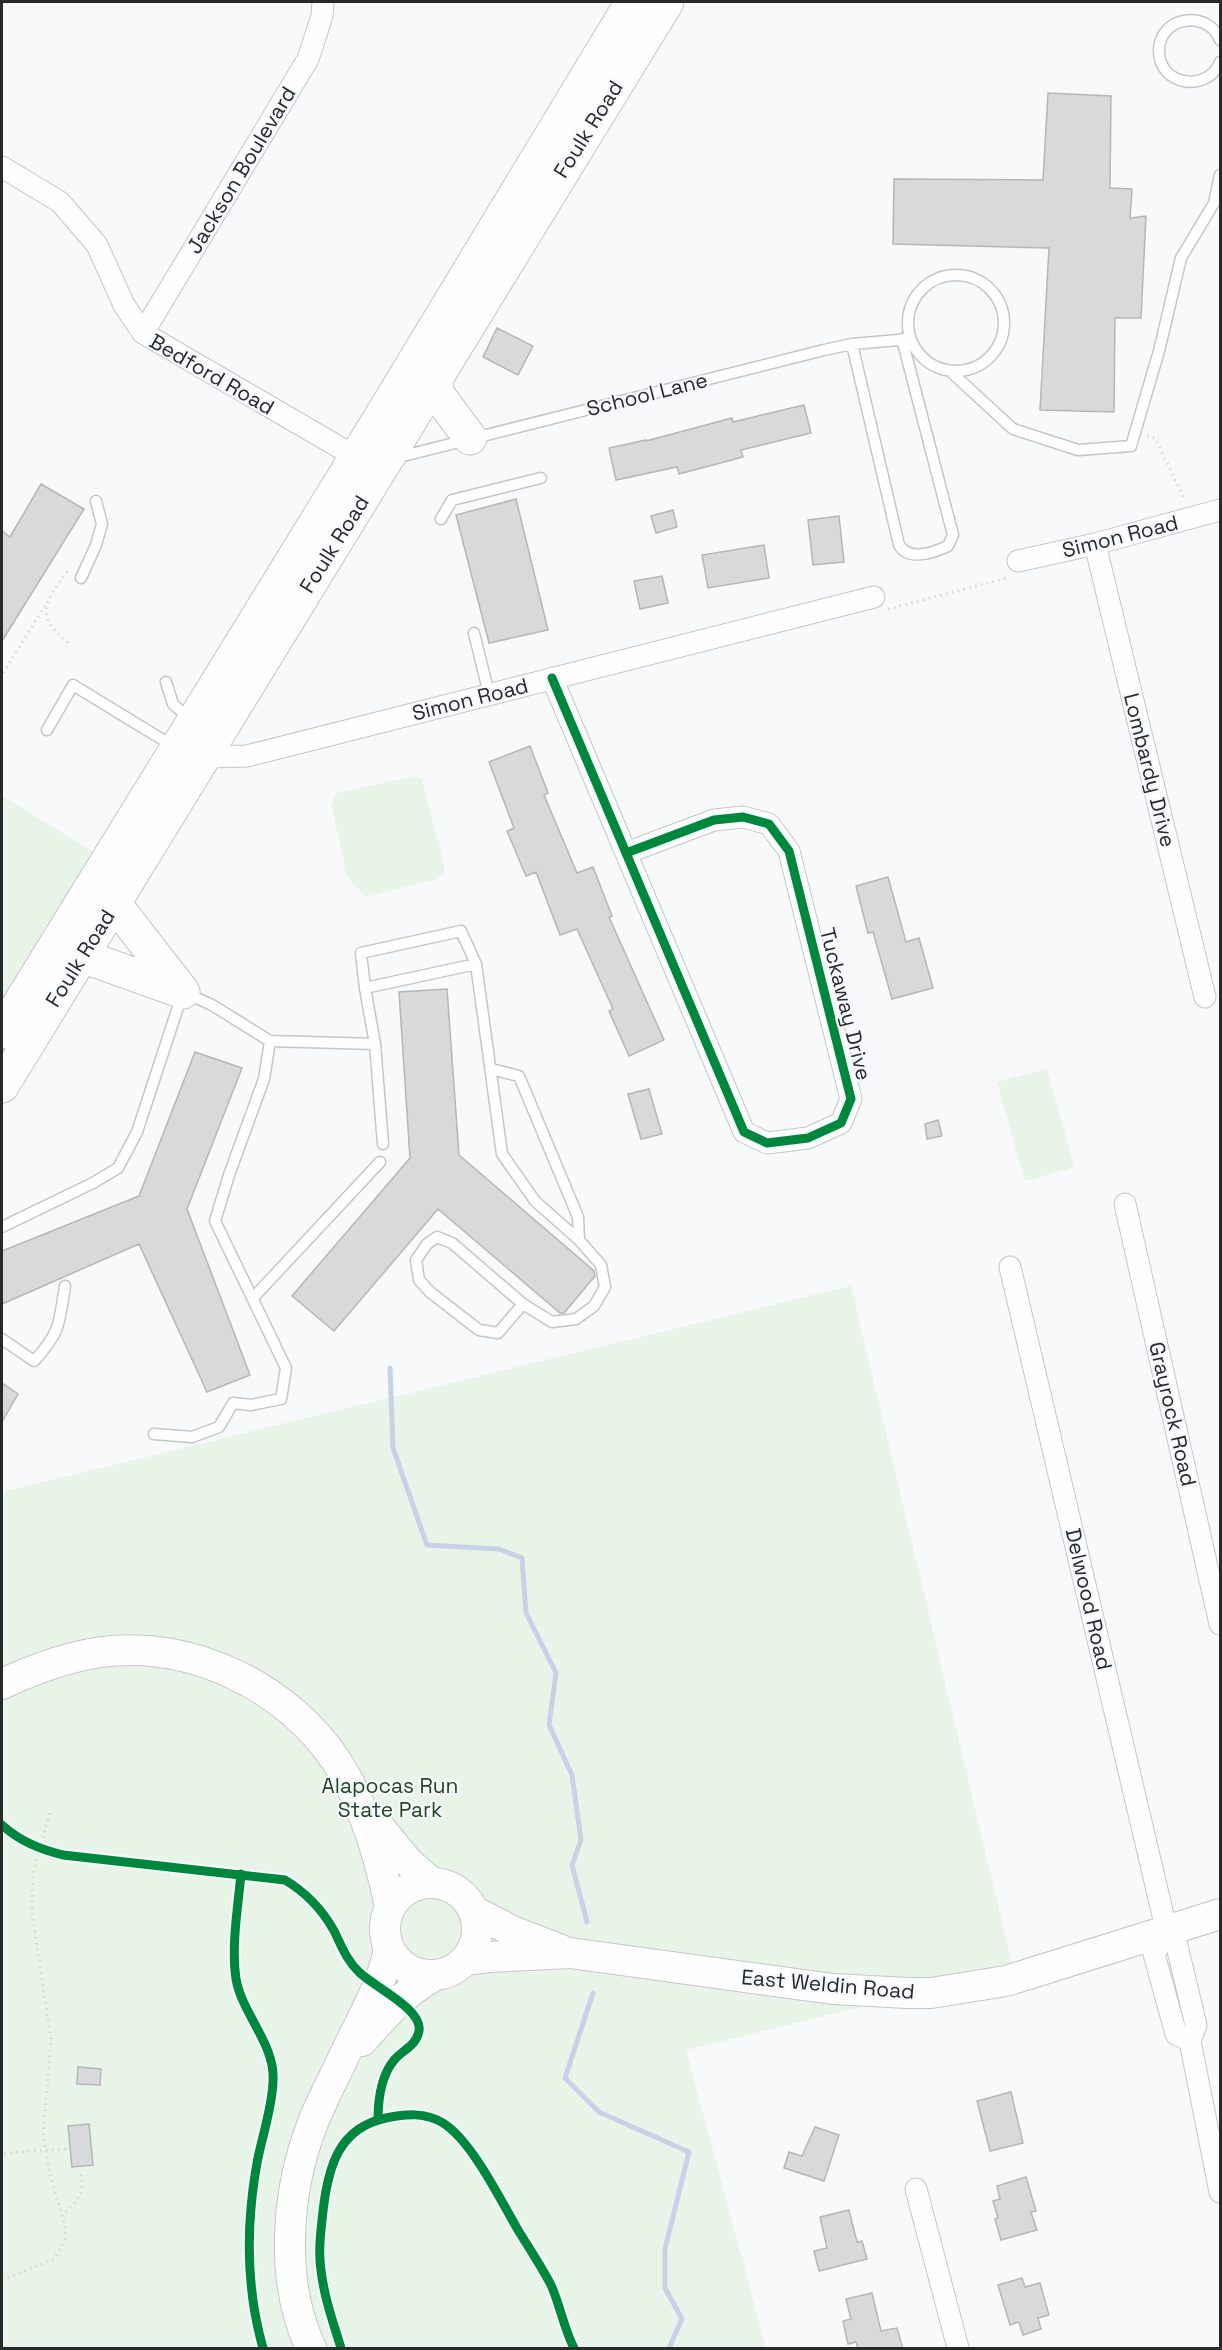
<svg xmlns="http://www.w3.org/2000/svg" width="1222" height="2350" font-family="'Space Grotesk',sans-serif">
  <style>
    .green { fill: #e8f4e8 }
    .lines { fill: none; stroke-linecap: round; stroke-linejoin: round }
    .stream { stroke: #c7d2e7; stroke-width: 5 }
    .building { fill: #d7d9da; stroke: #b4b6b8; stroke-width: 1.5 }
    .lane-casing { stroke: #c5c6c8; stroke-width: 13 }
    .street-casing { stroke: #c5c6c8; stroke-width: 23 }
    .secondary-casing { stroke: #c5c6c8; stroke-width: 32 }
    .primary-casing { stroke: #c5c6c8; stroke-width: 35 }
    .path { stroke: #d7d7d8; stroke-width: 3; stroke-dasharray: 1.5 4.5; stroke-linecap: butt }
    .lane { stroke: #fefefe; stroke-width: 10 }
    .street { stroke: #fefefe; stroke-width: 21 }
    .secondary { stroke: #fefefe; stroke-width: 30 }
    .primary { stroke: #fefefe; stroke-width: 33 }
    .cycleway-casing { stroke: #f5f9fd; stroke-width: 13 }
    .cycleway { stroke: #00873e; stroke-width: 9 }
    .labels { text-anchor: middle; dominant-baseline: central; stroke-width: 4.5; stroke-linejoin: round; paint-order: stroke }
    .street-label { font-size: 21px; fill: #28292b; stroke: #f5f9fd }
    .park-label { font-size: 21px; fill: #234620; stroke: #f5f9fd }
  </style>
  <rect width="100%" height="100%" fill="#f7f9fb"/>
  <path class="green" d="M415 776 422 780 445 870 437 879 366 897 348 878 331 805 337 793Z
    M2 796 107 860 2 1032Z
    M1047 1069 1074 1167 1025 1181 997 1082Z
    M851 1286 1013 1969 686 2050 766 2348H2V1492Z"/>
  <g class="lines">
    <path class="stream" d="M390 1368 393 1448 427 1545 499 1549 522 1558 526 1613 556 1673 549 1725 572 1775 581 1840 572 1865 587 1922
      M593 1993 565 2078 599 2112 689 2152 665 2249V2288L682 2319 669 2348"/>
  </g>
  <path class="building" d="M1048 93 1111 96 1110 188 1132 189 1130 218 1146 216 1141 318H1115L1114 412 1040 410 1049 248 893 244 894 179 1043 180Z
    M497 328 533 346 518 375 483 357Z
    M804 405 811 433 741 450 743 457 679 474 677 467 616 480 609 448 646 440V441L732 418 733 422Z
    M41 484 84 509 2 641V531L10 537Z
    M516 499 548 630 489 643 456 515Z
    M673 510 677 527 656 533 651 516Z
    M839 516 844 562 813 565 808 520Z
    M764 545 769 578 708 588 702 555Z
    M662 576 668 603 640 609 634 581Z
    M530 746 548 793 544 795 577 873 593 867 612 916 609 917 664 1040 629 1056 609 1011 613 1009 577 929 560 935 536 872 526 876 507 831 514 828 489 762Z
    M888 877 906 942 919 938 933 988 892 999 873 932 868 933 856 886Z
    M447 989 459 1155 594 1271 595 1276 564 1313H560L438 1209 334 1331 292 1296 410 1158 399 992Z
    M195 1052 242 1068 187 1209 250 1375 207 1392 139 1244 2 1304V1251L139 1196Z
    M649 1089 662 1134 641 1139 628 1094Z
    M938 1120 942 1136 927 1139 925 1124Z
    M2 1383 18 1394 2 1422Z
    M78 2067 101 2069 100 2085 77 2084Z
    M1011 2092 1023 2143 990 2151 977 2101Z
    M89 2124 93 2165 72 2167 68 2126Z
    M815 2127 839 2135 824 2181 784 2168 789 2152 802 2156Z
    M1026 2177 1036 2211 1031 2212 1037 2230 1001 2240 995 2219 998 2218 993 2201 1000 2199 997 2186Z
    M849 2210 857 2242 862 2241 867 2259 819 2271 814 2251 827 2248 820 2217Z
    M1022 2278 1025 2287 1040 2283 1049 2315 1038 2318 1041 2329 1023 2335 1019 2322 1010 2325 998 2285Z
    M872 2293 881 2331 897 2328 903 2349H858L856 2342 848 2344 843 2321 851 2319 846 2299Z"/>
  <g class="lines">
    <g class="lane-casing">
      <path id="lane" d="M1220 40C1208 9 1159 16 1159 51 1159 86 1208 93 1220 62
        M908 323a48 48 0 1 1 96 0a48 48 0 1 1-96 0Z
        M852 344 899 545C909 561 933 553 948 546L953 535 902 339
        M950 371 1013 429 1078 450 1131 446 1159 351 1181 258 1214 203 1220 175
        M395 458 824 350 852 344 910 339
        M441 519 452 500 541 478
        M81 578 96 545 102 524 96 501
        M474 633 489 694
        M166 682 173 704 190 719
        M47 730 73 685 173 746
        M365 988 361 953 461 931 476 964
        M270 1041 375 1044
        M491 1069 519 1076 578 1217 579 1240
        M383 1144 375 1044 365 988 476 964 502 1154 535 1201 579 1240 601 1265 605 1287 594 1306 576 1319 552 1322 523 1304 452 1243 437 1237 427 1244 416 1260 419 1280 430 1292 479 1330 498 1333 523 1304
        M2 1227 93 1183 118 1168 137 1132 183 992 212 1005 270 1041 264 1079 229 1175 215 1221 286 1368 281 1399 251 1405 233 1403 219 1427 192 1437 154 1434
        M253 1298 380 1162
        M2 1339 34 1361C61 1332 59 1323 65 1286"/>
    </g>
    <g class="street-casing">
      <path id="street" d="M2 167 60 202 97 245 124 305 143 333 356 457 367 458
        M143 333 308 59 322 16 323 2
        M1095 544 1205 997
        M1018 561 1095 544 1220 510
        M552 678 744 1132 767 1143 808 1138 841 1123 851 1099 789 851 769 824 743 817 714 820 626 853
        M204 757 247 756 874 597
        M1125 1204 1220 1624
        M1010 1267 1167 1932
        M1167 1932 1176 1942 1196 2025 1190 2041 1220 2192
        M1167 1932 1154 1954 1176 2034 1190 2041
        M916 2189 958 2348"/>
    </g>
    <g class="secondary-casing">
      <path id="secondary" d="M2 1684C32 1670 67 1657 101 1652 191 1640 288 1687 337 1762 365 1806 379 1856 390 1906
        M371 1817 408 1862 432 1883
        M385 1929a46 46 0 1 1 92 0a46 46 0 1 1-92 0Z
        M474 1911 512 1931 559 1949
        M465 1960 489 1957 570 1953 833 1989 907 1993H931L1006 1981 1220 1914
        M362 2041C385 2015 405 1992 435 1975
        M311 2348C279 2280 286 2190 314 2120 323 2098 335 2076 345 2054 361 2020 382 1986 389 1949"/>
    </g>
    <g class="primary-casing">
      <path id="primary" d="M434 381 439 396 470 438
        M114 903 183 992
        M82 956 183 992
        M2 1032 380 418 632 2
        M2 1086 667 2"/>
    </g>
    <path class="path" d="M1147 436 1155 438 1185 500
      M67 571C45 605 33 613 69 644
      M888 609 1007 578
      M3 673 46 604
      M4 2153 67 2149
      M61 2216C79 2199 84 2197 81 2171
      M2 2280 54 2259 65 2240V2226L50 2175 43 2135 51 2040 32 1912 33 1874 50 1812"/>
    <use href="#lane" class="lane"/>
    <use href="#street" class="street"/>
    <use href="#secondary" class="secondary"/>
    <use href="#primary" class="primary"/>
    <g class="cycleway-casing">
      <path id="cycleway" d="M552 678 744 1132 767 1143 808 1138 841 1123 851 1099 789 851 769 824 743 817 714 820 626 853
        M2 1825C20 1841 39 1849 63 1855L285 1880C305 1892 321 1908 333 1929 341 1944 346 1960 359 1972 374 1987 423 2009 419 2031 416 2046 404 2049 395 2059 381 2075 378 2099 378 2120
        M241 1874C238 1907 231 1946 236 1979 242 2014 276 2045 273 2082 272 2109 262 2136 257 2163 246 2224 246 2288 263 2348
        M341 2348C333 2322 324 2297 321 2270 318 2250 321 2230 323 2211 328 2168 338 2128 386 2118 406 2114 425 2112 443 2123 472 2141 501 2201 518 2230 529 2248 541 2266 551 2285 560 2305 564 2329 574 2348"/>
    </g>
    <use href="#cycleway" class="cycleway"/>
  </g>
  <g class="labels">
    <g class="street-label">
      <text transform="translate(588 129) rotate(-58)">Foulk Road</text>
      <text transform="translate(241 170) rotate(-59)">Jackson Boulevard</text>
      <text transform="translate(212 374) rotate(30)">Bedford Road</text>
      <text transform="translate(647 394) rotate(-14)">School Lane</text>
      <text transform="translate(1120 536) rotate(-14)">Simon Road</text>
      <text transform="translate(334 544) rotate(-58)">Foulk Road</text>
      <text transform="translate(470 699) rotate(-14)">Simon Road</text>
      <text transform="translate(1150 770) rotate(76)">Lombardy Drive</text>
      <text transform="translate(80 958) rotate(-58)">Foulk Road</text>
      <text transform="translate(846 1004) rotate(76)">Tuckaway Drive</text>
      <text transform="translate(1173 1414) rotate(77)">Grayrock Road</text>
      <text transform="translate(1089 1599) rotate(77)">Delwood Road</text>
      <text transform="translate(828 1984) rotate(5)">East Weldin Road</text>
    </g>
    <g class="park-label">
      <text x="390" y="1785">Alapocas Run<tspan x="390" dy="24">State Park</tspan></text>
    </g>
  </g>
  <rect width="1222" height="2350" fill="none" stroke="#28292b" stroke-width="6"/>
</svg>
